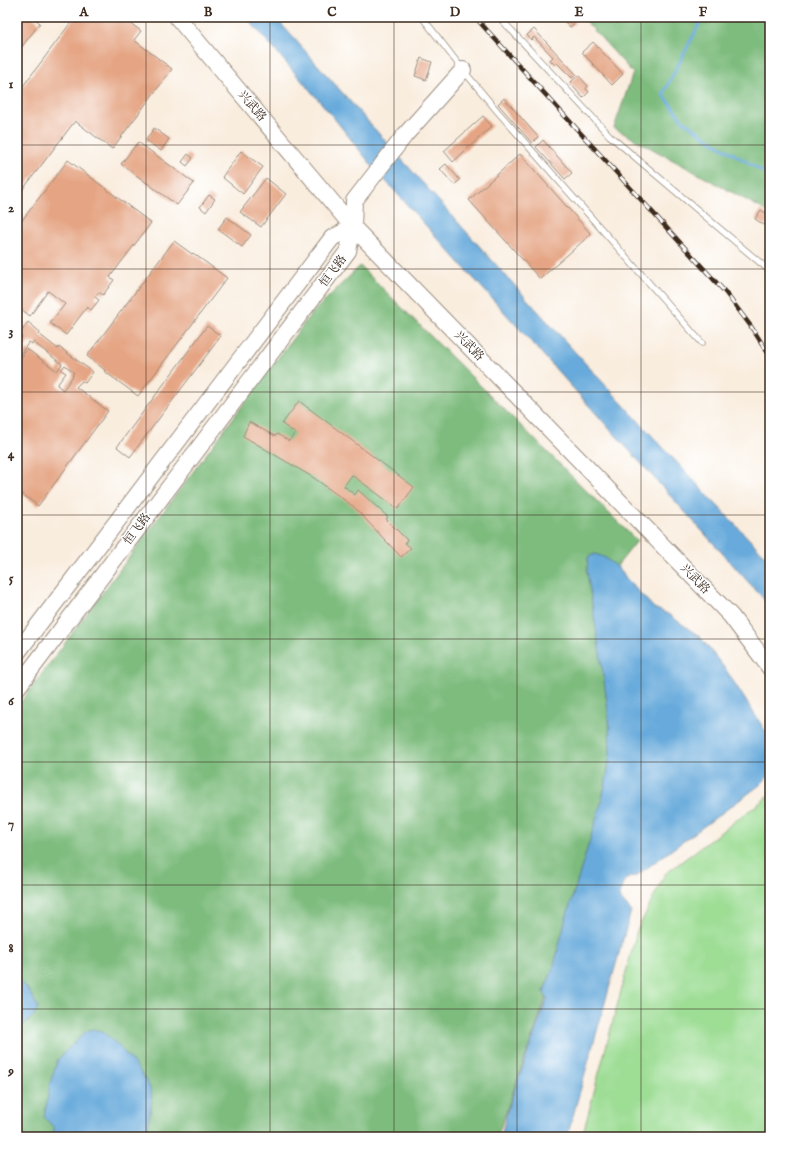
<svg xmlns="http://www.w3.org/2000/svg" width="787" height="1154" font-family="'IM FELL English','Noto Serif SC',serif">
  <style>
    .green { fill: #9ddd94; stroke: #6c8459 }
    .forest { fill: #7ebc7e; stroke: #5c734e }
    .water { fill: #67aadb; stroke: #516a7c }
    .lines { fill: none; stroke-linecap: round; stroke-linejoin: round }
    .stream { stroke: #67aadb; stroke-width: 3 }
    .building { fill: #e5a584; fill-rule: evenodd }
    .lane-casing { stroke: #9a8c7e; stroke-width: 7 }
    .secondary-casing { stroke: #9a8c7e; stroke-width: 18 }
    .lane { stroke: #fff; stroke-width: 5.5 }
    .secondary { stroke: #fff; stroke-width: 16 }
    .rail-casing { stroke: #3b2a1e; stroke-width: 4.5 }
    .rail { stroke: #fff; stroke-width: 3; stroke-dasharray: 9; stroke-linecap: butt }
    .grid { fill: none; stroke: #3b2a1e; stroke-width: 1; stroke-opacity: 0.55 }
    .labels { text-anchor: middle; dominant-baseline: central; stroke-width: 3; stroke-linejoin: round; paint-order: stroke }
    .street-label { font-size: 12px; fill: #3b2a1e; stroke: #fff }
    .neatline { fill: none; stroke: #3b2a1e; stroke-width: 1.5 }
    .grid-label { font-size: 13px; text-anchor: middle; font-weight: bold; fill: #3b2a1e }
  </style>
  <rect width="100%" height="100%" fill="#fff"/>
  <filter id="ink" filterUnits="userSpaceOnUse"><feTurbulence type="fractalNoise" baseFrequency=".025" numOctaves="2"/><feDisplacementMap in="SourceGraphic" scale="8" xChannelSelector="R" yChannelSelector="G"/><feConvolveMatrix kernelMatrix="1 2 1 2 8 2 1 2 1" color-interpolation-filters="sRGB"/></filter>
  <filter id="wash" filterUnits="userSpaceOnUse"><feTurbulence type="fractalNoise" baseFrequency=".012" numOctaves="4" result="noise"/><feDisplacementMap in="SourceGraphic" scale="16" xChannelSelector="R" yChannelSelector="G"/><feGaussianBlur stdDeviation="0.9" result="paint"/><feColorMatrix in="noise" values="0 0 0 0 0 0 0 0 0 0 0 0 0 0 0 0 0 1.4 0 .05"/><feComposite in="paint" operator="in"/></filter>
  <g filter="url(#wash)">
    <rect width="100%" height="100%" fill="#f9edde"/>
    <path class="green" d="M770 795V1137H582L637 931 665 874Z"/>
    <path class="forest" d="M582 17H770V213L614 128 633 73Z
      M360 266 637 541 601 586 622 709 611 812 499 1132V1137H17V707L311 314Z"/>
    <path class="water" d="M246 17H275C438 200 600 384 770 561V606L373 167 329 112Z
      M595 554 604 557 620 569 626 578 654 608 668 614 700 637 726 670 770 738V775L760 785 636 876C622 878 623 884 619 897L631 911 567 1137H501L508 1108 547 999 544 993 545 988 553 969 564 925 601 803 607 776 610 752 609 719 603 673 587 572 588 557Z
      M17 978 27 988 38 1007C35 1018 25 1023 17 1029Z
      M92 1029C96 1030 101 1031 104 1033 116 1041 147 1076 151 1091 154 1105 146 1122 149 1137L53 1136 54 1128 44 1117 50 1083 58 1059 85 1032Z"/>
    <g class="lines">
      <path class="stream" d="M703 17 663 94 682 120 712 141 770 176"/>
    </g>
    <g id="blocks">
      <path class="building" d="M17 17H32L40 23 17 53Z
        M75 17H122L141 31 134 40 172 69 112 149 75 121 17 197V94Z
        M563 17H569L575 23 570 27 561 18Z
        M534 29 576 74 572 78 557 63 555 65 550 60 553 57 534 37 531 40 527 35Z
        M593 42 623 74 612 85 582 52Z
        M421 58 432 62 426 80 415 76Z
        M578 75 588 86 586 89 589 92 583 98 570 83Z
        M504 98 538 137 532 143 498 104Z
        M483 116 492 126 453 162 444 151Z
        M154 128 169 139 161 151 146 140Z
        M543 140 572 173 565 179 536 147Z
        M138 142 194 183 177 205 121 164Z
        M241 151 263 167 243 194 222 177Z
        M188 154 193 158 187 166 182 162Z
        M520 154 591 234 540 279 469 200Z
        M68 160 151 223 110 277 114 280 103 295 99 292 95 297 99 300 91 310 87 307 66 335 50 323 65 304 48 291 30 316 17 306V227Z
        M446 164 460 180 454 185 440 169Z
        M266 178 286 194 261 227 240 212Z
        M209 195 215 199 206 212 200 207Z
        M761 210 770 216V227L766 223 764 225 755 219Z
        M227 217 251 235 242 247 218 229Z
        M174 241 192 254 193 253 227 278 138 396 104 371 105 370 87 356Z
        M28 322 40 332 39 334 58 349 59 347 93 372 85 383 82 381 76 387 108 411 38 506 17 490V344L22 337 19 335ZM29 342 32 344 33 342 62 364 57 371 27 349 21 358 19 356ZM65 365 74 373 72 375 73 376 63 390 57 385 66 373 61 370Z
        M207 326 221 336 130 457 117 447Z
        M299 401 414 487 398 509 352 475 344 486 355 495 358 490 388 517 386 519 407 540 405 543 411 548 401 557 354 507 314 478 243 436 249 422 275 436 277 434 289 441 295 433 282 424Z"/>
    </g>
  </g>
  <g filter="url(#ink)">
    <use href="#blocks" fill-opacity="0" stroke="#9a8c7e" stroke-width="1"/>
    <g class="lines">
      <g class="lane-casing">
        <path id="lane" d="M422 17 463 70 498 112 702 343
          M499 17 610 136 770 271"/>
      </g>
      <g class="secondary-casing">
        <path id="secondary" d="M177 17 353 227 731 616 770 668
          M17 653 332 238 353 227
          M17 688 348 251 353 227 354 201 405 135 463 70"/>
      </g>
      <use href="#lane" class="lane"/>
      <use href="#secondary" class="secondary"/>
      <g class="rail-casing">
        <path id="rail" d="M475 17 725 292 750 325 770 356"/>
      </g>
      <use href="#rail" class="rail"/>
    </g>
  </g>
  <path class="grid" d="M146 17V1137M270 17V1137M394 17V1137M517 17V1137M641 17V1137M17 145H770M17 269H770M17 392H770M17 515H770M17 639H770M17 762H770M17 885H770M17 1009H770"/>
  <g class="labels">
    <g class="street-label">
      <text transform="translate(252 106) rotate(50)">兴武路</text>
      <text transform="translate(333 271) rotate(-53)">恒飞路</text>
      <text transform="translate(469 346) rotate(46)">兴武路</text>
      <text transform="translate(137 529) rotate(-53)">恒飞路</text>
      <text transform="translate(695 579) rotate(46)">兴武路</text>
    </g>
  </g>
  <rect width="787" height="1154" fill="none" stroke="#fff" stroke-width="44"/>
  <rect x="22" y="22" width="743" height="1110" class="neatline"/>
  <g class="grid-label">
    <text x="84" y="16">A</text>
    <text x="208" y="16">B</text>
    <text x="332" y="16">C</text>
    <text x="455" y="16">D</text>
    <text x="579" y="16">E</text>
    <text x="703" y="16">F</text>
    <text x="11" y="88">1</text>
    <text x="11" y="212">2</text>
    <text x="11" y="335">3</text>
    <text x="11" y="458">4</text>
    <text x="11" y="582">5</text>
    <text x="11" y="705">6</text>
    <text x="11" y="828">7</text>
    <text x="11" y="952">8</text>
    <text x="11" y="1075">9</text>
  </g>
</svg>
